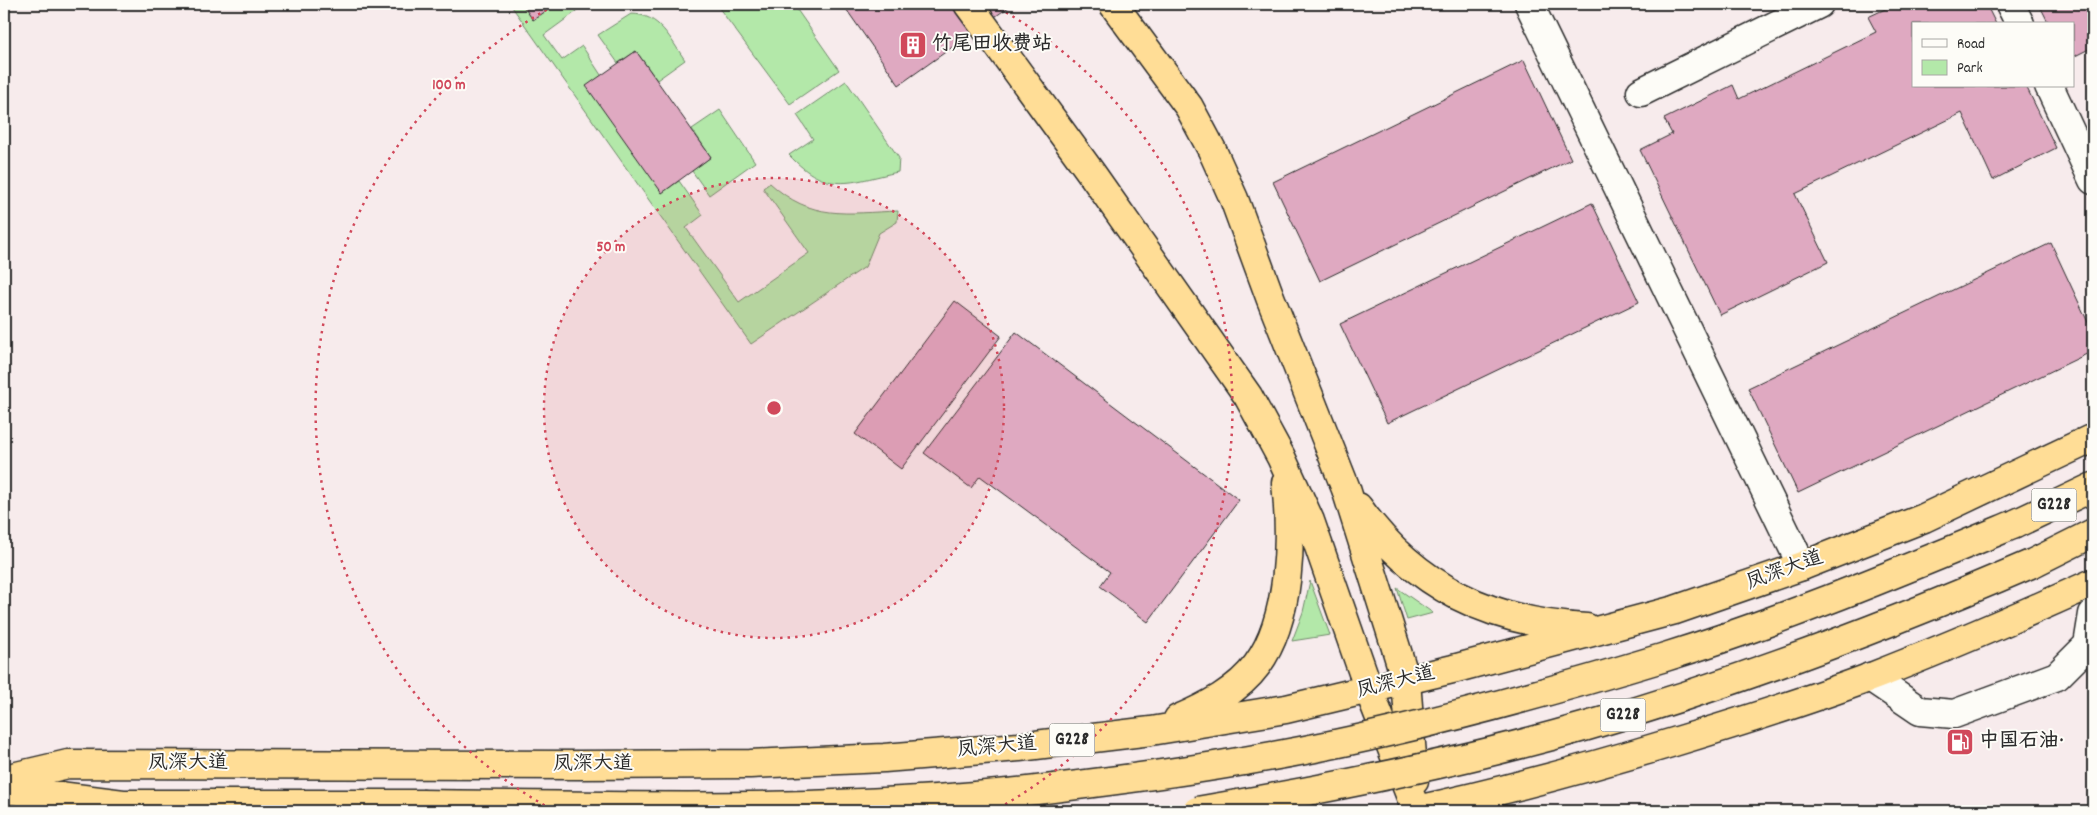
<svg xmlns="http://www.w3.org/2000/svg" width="2097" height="815" font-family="Dekko,'LXGW WenKai TC',sans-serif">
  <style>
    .green { fill: #b3e8a9; stroke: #6f8a6a }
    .building { fill: #dfa9c1; stroke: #2b2b2b }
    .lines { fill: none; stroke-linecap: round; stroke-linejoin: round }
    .minor-casing { stroke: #2b2b2b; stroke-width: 31 }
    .highway-casing { stroke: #2b2b2b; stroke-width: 31 }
    .minor { stroke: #fdfcf7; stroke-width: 28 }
    .highway { stroke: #ffdd96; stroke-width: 28 }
    .highway-bridge-casing { stroke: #2b2b2b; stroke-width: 31; stroke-linecap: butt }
    .highway-bridge { stroke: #ffdd96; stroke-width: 28 }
    .ring { fill: none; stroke: #d1495b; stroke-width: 2.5; stroke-dasharray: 2.5 5 }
    .labels { text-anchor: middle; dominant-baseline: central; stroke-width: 4; stroke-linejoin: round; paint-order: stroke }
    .shield { fill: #fdfcf7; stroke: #6a6a68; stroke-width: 1 }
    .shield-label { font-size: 19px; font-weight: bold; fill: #2b2b2b }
    .poi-label { font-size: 20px; font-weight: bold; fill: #2b2b2b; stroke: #fdfcf7; text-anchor: start }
    .street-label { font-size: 20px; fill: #2b2b2b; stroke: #fdfcf7 }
    .centre { fill: #d1495b; stroke: #fdfcf7; stroke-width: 2.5 }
    .ring-label { font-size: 15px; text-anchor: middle; font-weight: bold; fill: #d1495b; stroke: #fdfcf7; stroke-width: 4; stroke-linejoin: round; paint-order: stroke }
  </style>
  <rect width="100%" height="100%" fill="#f7ebec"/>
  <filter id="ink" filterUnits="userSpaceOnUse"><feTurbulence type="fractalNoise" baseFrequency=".02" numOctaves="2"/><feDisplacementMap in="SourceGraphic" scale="10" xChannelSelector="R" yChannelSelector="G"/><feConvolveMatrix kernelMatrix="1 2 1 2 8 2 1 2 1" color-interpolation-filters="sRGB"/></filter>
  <g filter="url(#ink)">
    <path class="green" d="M510 4H522L533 20 556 4H572L577 11 544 35 562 60 582 46 601 75 662 193 679 181 703 215 686 228 739 302 809 253 763 188 770 183C811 221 847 213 898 211L897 222 879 233 865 267 751 344Z
      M716 4H793L839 70 790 104Z
      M631 14C660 14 670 39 685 60L657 80 636 51 618 63 598 35Z
      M846 81 899 158 898 172C849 182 828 196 789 155L813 139 797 115Z
      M720 110 755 162 709 195 692 171 711 157 692 129Z
      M1310 581 1330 635 1292 641 1303 612Z
      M1397 588 1433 613 1407 620Z"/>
    <path class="building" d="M522 4H556L533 20Z
      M847 4H1013L899 85 844 6Z
      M1896 4H1986L1996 24H1913V86H2026L2056 148 1993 180 1962 113 1795 194 1828 262 1720 315 1640 150 1672 134 1664 119 1733 85 1739 99 1876 32 1868 17Z
      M2039 4H2093V47L2073 57V24H2049Z
      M636 51 711 157 662 193 586 86Z
      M1524 60 1571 159 1320 281 1273 182Z
      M1592 203 1639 302 1387 423 1340 324Z
      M2051 243 2093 333V351L1798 493 1748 388Z
      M955 301 1001 336 901 469 855 434Z
      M1016 332 1239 500 1148 622 1100 586 1110 572 980 476 971 488 924 453Z"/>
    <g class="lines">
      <g class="minor-casing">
        <path id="minor" d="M1529 4 1802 566
          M2010 4 2020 24
          M2049 86 2093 180
          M1641 92 1819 4
          M1870 677 1920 711 1954 714 2057 676 2088 645 2093 614"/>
      </g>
      <g class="highway-casing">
        <path id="highway" d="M968 4 1092 174 1248 396 1281 457 1310 521 1369 690 1416 810
          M1113 4 1189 107 1212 150 1234 199 1270 297 1346 489 1396 648 1406 681 1414 781
          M1358 507C1415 587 1491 623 1587 628
          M2015 524 2093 487
          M2033 563 2093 533
          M1178 719C1206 707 1238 691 1257 665 1291 619 1292 538 1286 483
          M4 779 68 764 579 765 750 764 884 758 1019 747 1151 731 1286 709 1453 669 1675 610 1802 566 1924 518 2093 438
          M4 789 123 804H422
          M1412 811C1500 792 1588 768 1674 742 1740 722 1807 701 1871 677 1946 648 2020 616 2093 583"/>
      </g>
      <use href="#minor" class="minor"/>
      <use href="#highway" class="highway"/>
      <g class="highway-bridge-casing">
        <path id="highway-bridge" d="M422 804C626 806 833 813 1037 790 1156 776 1276 759 1393 731 1483 710 1573 685 1662 658 1782 621 1899 572 2015 524
          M1197 811C1328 789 1459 763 1587 726 1740 682 1887 626 2033 563"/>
      </g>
      <use href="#highway-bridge" class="highway-bridge"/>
    </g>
  </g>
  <circle cx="774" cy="408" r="230" fill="#d1495b" fill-opacity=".12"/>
  <g class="ring">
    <circle cx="774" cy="408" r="230"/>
    <path d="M551 809A459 459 0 0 1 555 5M993 5A459 459 0 0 1 997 809"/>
  </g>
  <defs>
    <g id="building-square" transform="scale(1.4375)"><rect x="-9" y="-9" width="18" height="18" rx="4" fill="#d1495b" stroke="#fdfcf7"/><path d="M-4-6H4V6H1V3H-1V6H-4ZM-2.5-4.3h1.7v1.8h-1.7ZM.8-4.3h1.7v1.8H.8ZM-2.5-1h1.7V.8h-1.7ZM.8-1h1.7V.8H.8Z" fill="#fff"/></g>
    <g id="fuel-square" transform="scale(1.4375)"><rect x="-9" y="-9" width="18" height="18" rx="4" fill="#d1495b" stroke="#fdfcf7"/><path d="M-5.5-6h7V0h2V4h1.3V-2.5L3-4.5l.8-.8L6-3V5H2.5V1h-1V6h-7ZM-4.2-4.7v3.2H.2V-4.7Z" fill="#fff"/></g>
  </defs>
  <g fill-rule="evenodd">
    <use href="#building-square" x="913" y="45"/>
    <use href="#fuel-square" x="1960" y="742"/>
  </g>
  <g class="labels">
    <g class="shield">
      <rect x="2031.5" y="488.5" width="45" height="33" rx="4"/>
      <rect x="1600.5" y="698.5" width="45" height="33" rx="4"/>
      <rect x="1049.5" y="723.5" width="45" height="33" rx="4"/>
    </g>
    <g class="shield-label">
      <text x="2054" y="505">G228</text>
      <text x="1623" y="715">G228</text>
      <text x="1072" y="740">G228</text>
    </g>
    <g class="poi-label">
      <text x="932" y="45">竹尾田收费站</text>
      <text x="1979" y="742">中国石油·</text>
    </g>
    <g class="street-label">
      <text transform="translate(1785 571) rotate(-20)">凤深大道</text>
      <text transform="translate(1396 683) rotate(-14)">凤深大道</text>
      <text transform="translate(997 748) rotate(-5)">凤深大道</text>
      <text x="188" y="764">凤深大道</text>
      <text x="593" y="765">凤深大道</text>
    </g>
  </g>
  <circle cx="774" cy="408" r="8" class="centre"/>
  <g class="ring-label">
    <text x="449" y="89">100 m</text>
    <text x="611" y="251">50 m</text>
  </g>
  <rect width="2097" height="815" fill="none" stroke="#fdfcf7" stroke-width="20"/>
  <rect x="10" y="10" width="2077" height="795" fill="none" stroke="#2b2b2b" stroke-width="2" filter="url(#ink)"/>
  <rect x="1912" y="22" width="162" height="65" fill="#fdfcf7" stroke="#a9a8a5"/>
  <rect x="1922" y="39" width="25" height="8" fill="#fdfcf7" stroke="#a9a8a5"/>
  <text x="1957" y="48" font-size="15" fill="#2b2b2b">Road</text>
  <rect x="1922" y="60" width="25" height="15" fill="#b3e8a9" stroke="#a9a8a5"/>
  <text x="1957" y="72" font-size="15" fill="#2b2b2b">Park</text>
</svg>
